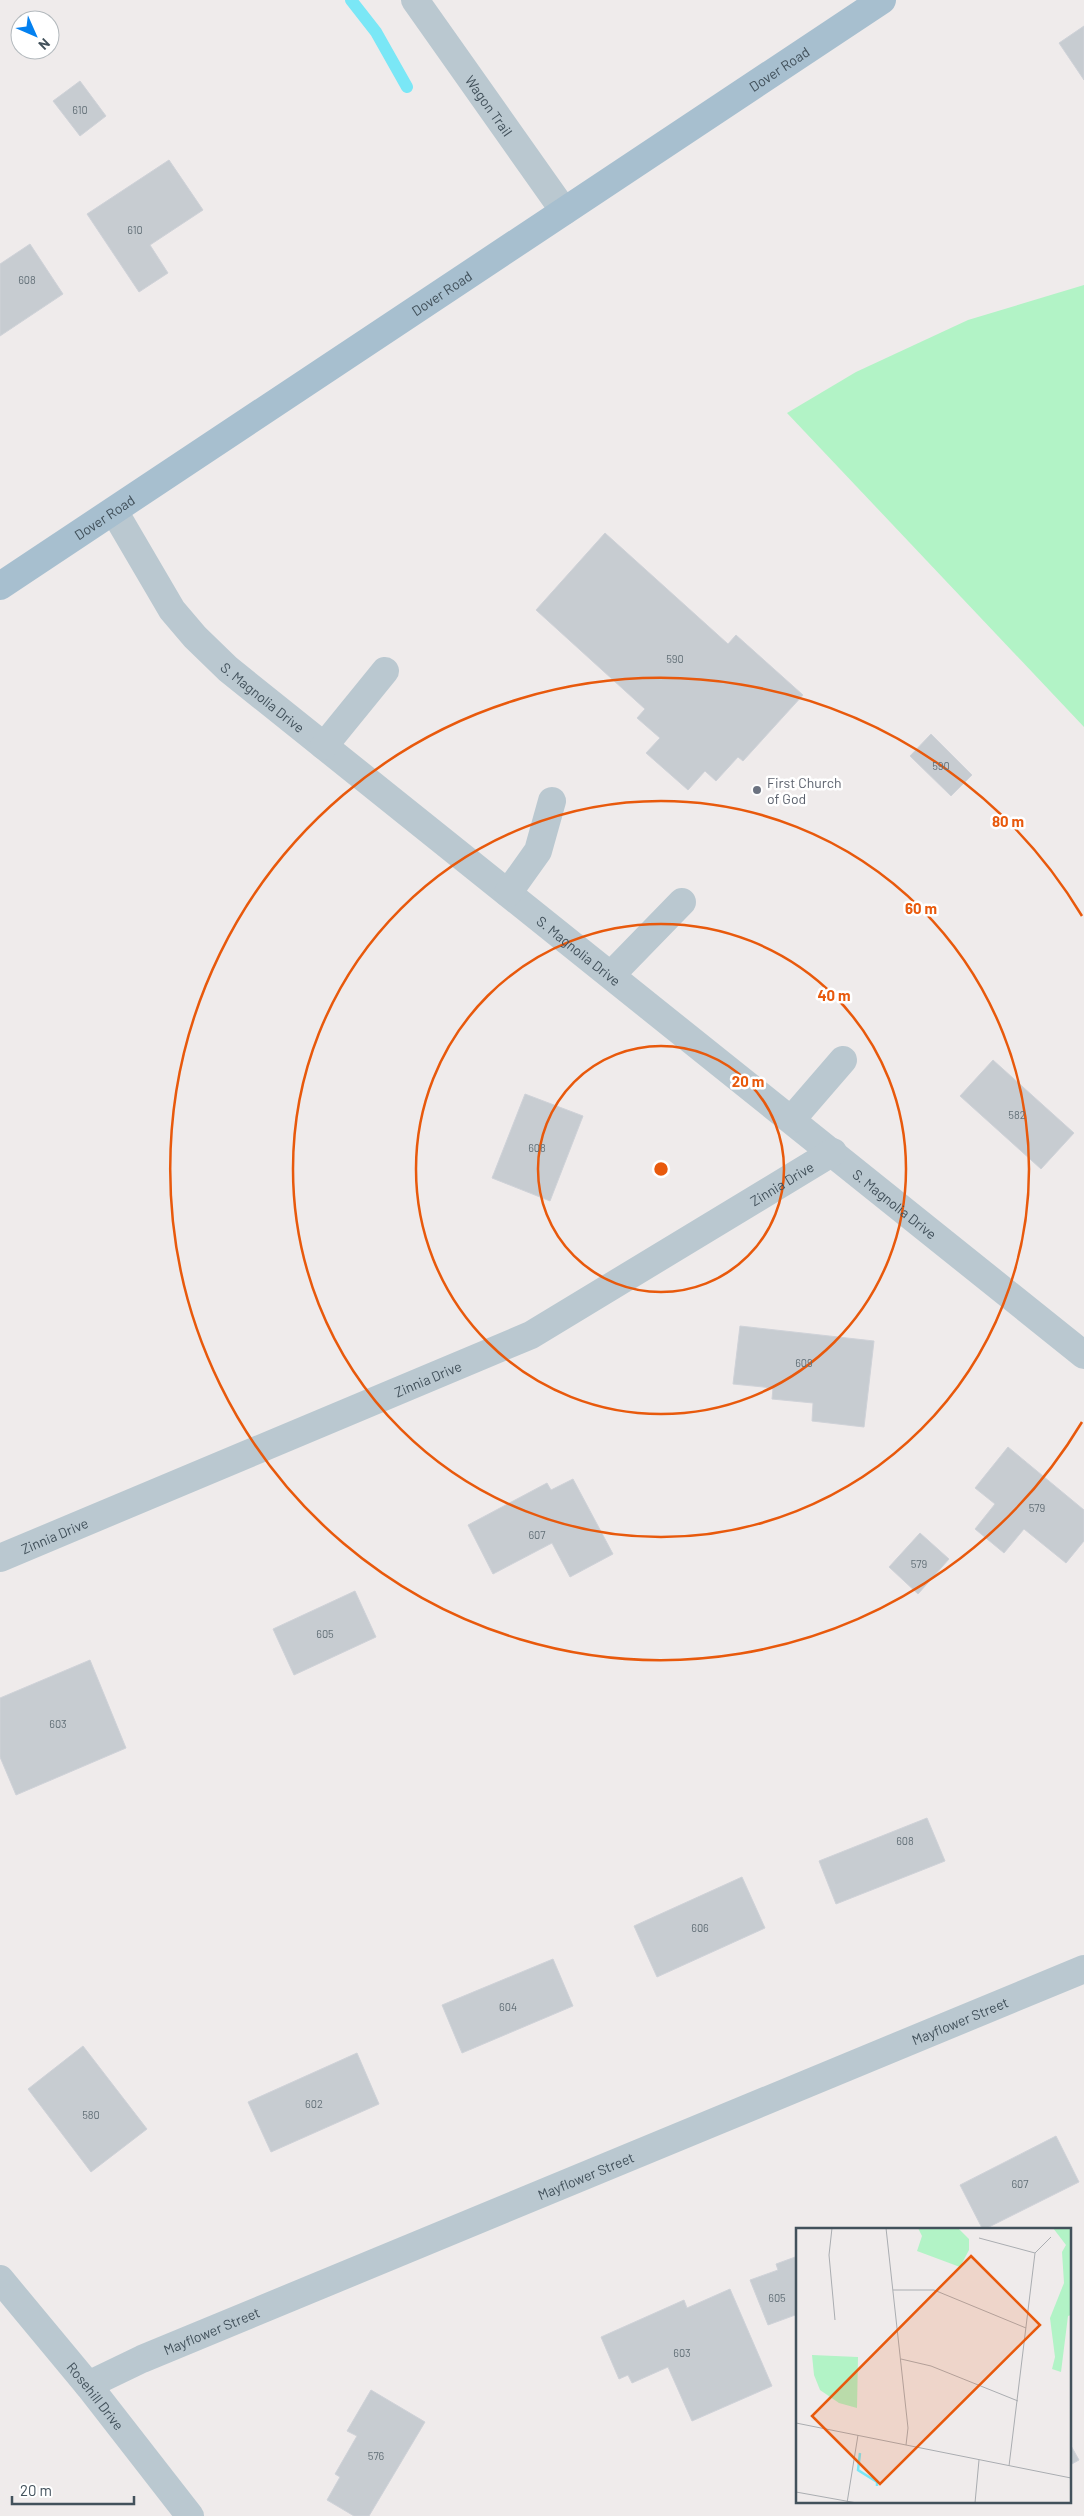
<svg xmlns="http://www.w3.org/2000/svg" width="1084" height="2516" font-family="Barlow,sans-serif">
  <style>
    .green { fill: #b2f3c6 }
    .lines { fill: none; stroke-linecap: round; stroke-linejoin: round }
    .stream { stroke: #7ae7f6; stroke-width: 12 }
    .building { fill: #c7ccd1; stroke: #cfd2d8 }
    .minor { stroke: #bac8d0; stroke-width: 28 }
    .major { stroke: #a7bfcf; stroke-width: 28 }
    .ring { fill: none; stroke: #e8590c; stroke-width: 2.5 }
    .worship-dot { fill: #6b7280; stroke: #fff; stroke-width: 2 }
    .labels { text-anchor: middle; dominant-baseline: central; stroke-width: 5; stroke-linejoin: round; paint-order: stroke }
    .number-label { font-size: 11px; fill: #637078 }
    .street-label { font-size: 14px; fill: #42515b; stroke: #fff }
    .worship-label { font-size: 14px; fill: #5b616d; stroke: #fff; text-anchor: start }
    .inset-river { fill: none; stroke: #7ae7f6; stroke-width: 2.5 }
    .inset-road { fill: none; stroke: #aaadb1; stroke-width: 1 }
    .view { fill: #e8590c; fill-opacity: 0.15; stroke: #e8590c; stroke-width: 2.5 }
    .inset-edge { fill: none; stroke: #42515b; stroke-width: 2.5 }
    .centre { fill: #e8590c; stroke: #fff; stroke-width: 2.5 }
    .ring-label { font-size: 15px; text-anchor: middle; font-weight: bold; fill: #e8590c; stroke: #fff; stroke-width: 5; stroke-linejoin: round; paint-order: stroke }
  </style>
  <rect width="100%" height="100%" fill="#efebeb"/>
  <path class="green" d="M1084 285V727L787 413 856 372 968 320Z"/>
  <g class="lines">
    <path class="stream" d="M351 0 376 32 407 87"/>
  </g>
  <path class="building" d="M1084 26V80L1059 43Z
    M80 81 106 116 80 136 53 101Z
    M169 160 203 210 150 245 168 273 139 292 87 214Z
    M30 244 63 294 0 336V264Z
    M605 533 728 644 736 635 803 695 743 761 738 757 716 781 705 771 688 790 646 753 660 738 637 718 645 709 536 610Z
    M931 734 972 775 951 796 910 756Z
    M993 1060 1074 1133 1041 1169 960 1096Z
    M525 1094 583 1116 550 1201 492 1178Z
    M740 1326 874 1341 864 1427 812 1421 813 1403 772 1399 773 1388 733 1384Z
    M1008 1447 1084 1510V1541L1066 1563 1024 1529 1004 1553 975 1529 995 1504 975 1488Z
    M573 1479 613 1554 570 1577 552 1543 493 1574 468 1525 547 1483 551 1490Z
    M920 1533 949 1559 918 1594 889 1567Z
    M355 1591 376 1637 294 1675 273 1629Z
    M90 1660 126 1748 16 1795 0 1757V1698Z
    M927 1818 945 1861 836 1904 819 1861Z
    M742 1877 765 1928 657 1977 634 1926Z
    M553 1959 573 2006 462 2053 442 2005Z
    M83 2046 147 2129 91 2172 28 2089Z
    M357 2053 379 2104 271 2152 248 2102Z
    M1056 2136 1079 2182 983 2230 960 2185Z
    M798 2256V2314L768 2325 750 2280 778 2270 776 2264Z
    M730 2289 772 2386 692 2421 668 2367 632 2383 628 2375 619 2379 601 2337 684 2300 687 2308Z
    M371 2390 425 2422 369 2516H354L327 2500 340 2477 335 2474 357 2436 347 2431Z
    M1070 2444 1079 2460 1070 2465Z"/>
  <g class="lines">
    <g class="minor">
      <path id="s1" d="M415 0 564 211"/>
      <path id="s2" d="M114 511 172 610 195 637 228 669 1084 1355"/>
      <path d="M324 746 385 671"/>
      <path d="M508 893 538 851 552 801"/>
      <path d="M611 975 682 902"/>
      <path d="M792 1119 843 1060"/>
      <path id="s3" d="M0 1558 531 1335 833 1152"/>
      <path id="s4" d="M0 2279 88 2385 190 2516"/>
      <path id="s5" d="M88 2385 142 2359 1084 1969"/>
    </g>
    <path class="major" id="s6" d="M0 586 882 0"/>
  </g>
  <g class="ring">
    <circle cx="661" cy="1169" r="123"/>
    <circle cx="661" cy="1169" r="245"/>
    <circle cx="661" cy="1169" r="368"/>
    <path d="M1082 1422A491 491 0 1 1 1082 916"/>
  </g>
  <circle class="worship-dot" cx="757" cy="790" r="5"/>
  <g class="labels">
    <g class="number-label">
      <text x="80" y="109">610</text>
      <text x="135" y="229">610</text>
      <text x="27" y="279">608</text>
      <text x="675" y="658">590</text>
      <text x="941" y="765">590</text>
      <text x="1017" y="1114">582</text>
      <text x="537" y="1147">608</text>
      <text x="804" y="1362">609</text>
      <text x="1037" y="1507">579</text>
      <text x="537" y="1534">607</text>
      <text x="919" y="1563">579</text>
      <text x="325" y="1633">605</text>
      <text x="58" y="1723">603</text>
      <text x="905" y="1840">608</text>
      <text x="700" y="1927">606</text>
      <text x="508" y="2006">604</text>
      <text x="314" y="2103">602</text>
      <text x="91" y="2114">580</text>
      <text x="1020" y="2183">607</text>
      <text x="777" y="2297">605</text>
      <text x="682" y="2352">603</text>
      <text x="376" y="2455">576</text>
    </g>
    <g class="street-label">
      <text stroke="none"><textPath href="#s6" startOffset="935">Dover Road</textPath></text>
      <text stroke="none"><textPath href="#s1" startOffset="129">Wagon Trail</textPath></text>
      <text stroke="none"><textPath href="#s6" startOffset="530">Dover Road</textPath></text>
      <text stroke="none"><textPath href="#s6" startOffset="125">Dover Road</textPath></text>
      <text stroke="none"><textPath href="#s2" startOffset="241">S. Magnolia Drive</textPath></text>
      <text stroke="none"><textPath href="#s2" startOffset="646">S. Magnolia Drive</textPath></text>
      <text stroke="none"><textPath href="#s3" startOffset="869">Zinnia Drive</textPath></text>
      <text stroke="none"><textPath href="#s2" startOffset="1051">S. Magnolia Drive</textPath></text>
      <text stroke="none"><textPath href="#s3" startOffset="464">Zinnia Drive</textPath></text>
      <text stroke="none"><textPath href="#s3" startOffset="59">Zinnia Drive</textPath></text>
      <text stroke="none"><textPath href="#s5" startOffset="945">Mayflower Street</textPath></text>
      <text stroke="none"><textPath href="#s5" startOffset="540">Mayflower Street</textPath></text>
      <text stroke="none"><textPath href="#s5" startOffset="135">Mayflower Street</textPath></text>
      <text stroke="none"><textPath href="#s4" startOffset="151">Rosehill Drive</textPath></text>
    </g>
    <g class="worship-label">
      <text x="767" y="782">First Church<tspan x="767" dy="16">of God</tspan></text>
    </g>
  </g>
  <g transform="translate(796 2228)">
    <rect width="275" height="275" fill="#efebeb"/>
    <path d="M122 0H162L173 11V22L164 39 121 23 126 8ZM257 0H275V87L272 88 265 144 256 141 259 129 254 90 268 55 266 24 270 17ZM16 127 62 129 61 180 43 175 24 162 18 147Z" fill="#b2f3c6"/>
    <path class="inset-river" d="M64 225 62 242 81 254V258"/>
    <path class="inset-road" d="M36 0 33 27 39 92M90 0 112 200 110 217M183 10 239 25M97 62H138L230 100M105 131 135 138 222 173M0 195 275 250M213 238 239 25 255 9M0 264 61 275M51 275 62 207M179 275 183 232"/>
    <path class="view" d="M175 28 244 97 84 256 16 188Z"/>
    <rect width="275" height="275" class="inset-edge"/>
  </g>
  <circle cx="661" cy="1169" r="8" class="centre"/>
  <g class="ring-label">
    <text x="1008" y="827">80 m</text>
    <text x="921" y="914">60 m</text>
    <text x="834" y="1001">40 m</text>
    <text x="748" y="1087">20 m</text>
  </g>
  <g transform="translate(35 35) rotate(135)"><circle r="24" fill="#ffffff" stroke="#b3b9bd"/>
  <path d="M0-4L9 19L0 12L-9 19Z" fill="#0481f0"/>
  <text y="-8" font-size="14" font-weight="bold" text-anchor="middle" fill="#42515b">N</text>
  </g>
  <path d="M12 2496v8h122v-8" fill="none" stroke="#42515b" stroke-width="2.5"/>
  <text x="20" y="2496" font-size="15" fill="#42515b" stroke="#ffffff" stroke-width="4" paint-order="stroke">20 m</text>
</svg>
